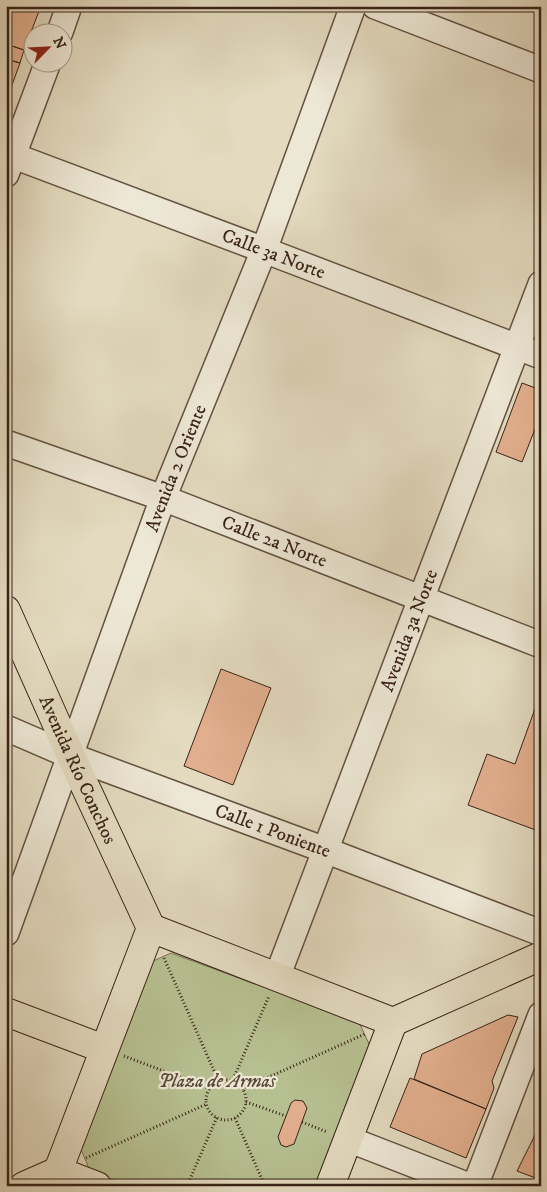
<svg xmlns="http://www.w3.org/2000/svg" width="547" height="1192" font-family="'IM FELL DW Pica',serif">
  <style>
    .green { fill: #b6bf90; stroke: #787154 }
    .building { fill: #e2af8e; stroke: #392318 }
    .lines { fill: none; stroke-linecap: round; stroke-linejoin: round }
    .minor-casing { stroke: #645142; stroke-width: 28 }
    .major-casing { stroke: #392318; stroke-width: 30 }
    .path { stroke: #392318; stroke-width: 3; stroke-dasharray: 1 2.5; stroke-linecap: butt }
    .minor { stroke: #ede7d5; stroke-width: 25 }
    .major { stroke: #e3dabf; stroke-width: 28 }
    .labels { text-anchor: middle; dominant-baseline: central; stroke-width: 4.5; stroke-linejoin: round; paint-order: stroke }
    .street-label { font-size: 19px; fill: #392318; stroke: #ede7d5 }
    .park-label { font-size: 19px; font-style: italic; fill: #584a36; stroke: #ede7d5 }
  </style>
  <rect width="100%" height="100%" fill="#e3dabf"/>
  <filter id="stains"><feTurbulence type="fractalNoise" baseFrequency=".004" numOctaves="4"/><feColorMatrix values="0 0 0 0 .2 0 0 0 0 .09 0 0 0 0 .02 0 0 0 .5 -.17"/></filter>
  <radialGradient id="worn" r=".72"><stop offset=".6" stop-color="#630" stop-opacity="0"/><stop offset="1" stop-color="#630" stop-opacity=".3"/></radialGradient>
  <path class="green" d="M171 953 359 1022 370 1046 316 1186H130L90 1171 80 1147 151 962Z"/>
  <path class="building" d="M6 6H41L24 50 6 44Z
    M6 44 24 50 20 63 6 59Z
    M6 59 20 63 8 96H6Z
    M522 383 541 390V414L522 462 496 452Z
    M221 669 271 688 233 785 184 766Z
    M541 692V832L468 805 487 754 515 764Z
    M508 1015 518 1017 492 1081 494 1088 486 1109 414 1079 422 1054Z
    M410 1078 486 1109 466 1158 390 1127Z
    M295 1100 303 1101 307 1108 294 1144 286 1147 281 1145 278 1137 291 1103Z
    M536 1133 541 1136V1180L517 1171Z"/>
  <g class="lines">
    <g class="minor-casing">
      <g id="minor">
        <path d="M375 6 541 70"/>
        <path d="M60 32 69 6"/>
        <path id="s1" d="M6 153 264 250 541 356"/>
        <path d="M6 174 48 62"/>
        <path id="s2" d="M6 443 163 498 541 645"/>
        <path id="s3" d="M6 728 71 756 325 850 541 933"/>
        <path id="s4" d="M6 933 163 498 264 250 353 6"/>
        <path id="s5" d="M277 977 541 284"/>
        <path d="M348 1139 469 1186"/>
        <path d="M475 1186 541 1015"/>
      </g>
    </g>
    <g class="major-casing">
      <g id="major">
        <path id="s6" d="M6 610 71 756 151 928"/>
        <path d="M6 1012 104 1049"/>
        <path d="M393 1022 541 956"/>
        <path d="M24 1186 58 1171"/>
        <path d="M97 1186 58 1171 151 928 393 1022"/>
        <path d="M330 1186 393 1022"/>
      </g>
    </g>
    <path class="path" d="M164 958 219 1082
      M124 1056 211 1089
      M206 1100a20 20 0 1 1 40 0a20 20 0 1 1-40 0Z
      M232 1082 269 996
      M242 1089 365 1034
      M246 1102 286 1116
      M235 1118 265 1186
      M302 1122 327 1132
      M86 1158 207 1104
      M187 1186 217 1117"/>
    <use href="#minor" class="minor"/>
    <use href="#major" class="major"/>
  </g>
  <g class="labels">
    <g class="street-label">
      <text stroke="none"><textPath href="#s1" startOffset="286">Calle 3a Norte</textPath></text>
      <text stroke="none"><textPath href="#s4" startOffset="495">Avenida 2 Oriente</textPath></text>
      <text stroke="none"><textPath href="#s2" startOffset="286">Calle 2a Norte</textPath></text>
      <text stroke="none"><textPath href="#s5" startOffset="371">Avenida 3a Norte</textPath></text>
      <text stroke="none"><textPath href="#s6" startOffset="175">Avenida Río Conchos</textPath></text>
      <text stroke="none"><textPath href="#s3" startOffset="286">Calle 1 Poniente</textPath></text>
    </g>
    <g class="park-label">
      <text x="217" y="1081">Plaza de Armas</text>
    </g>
  </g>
  <rect width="547" height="1192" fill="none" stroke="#e3dabf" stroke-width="25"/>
  <rect x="8" y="8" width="532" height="1177" fill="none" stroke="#392318" stroke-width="2.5"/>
  <rect x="12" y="12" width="522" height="1167" fill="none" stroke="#392318"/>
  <g transform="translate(48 48) rotate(66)"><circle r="24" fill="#ede7d5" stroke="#a59989"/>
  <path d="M0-4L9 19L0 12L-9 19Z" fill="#8f2418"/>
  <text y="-8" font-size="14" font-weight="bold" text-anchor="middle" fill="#392318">N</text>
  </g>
  <rect width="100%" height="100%" filter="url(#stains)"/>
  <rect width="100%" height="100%" fill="url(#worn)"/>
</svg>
